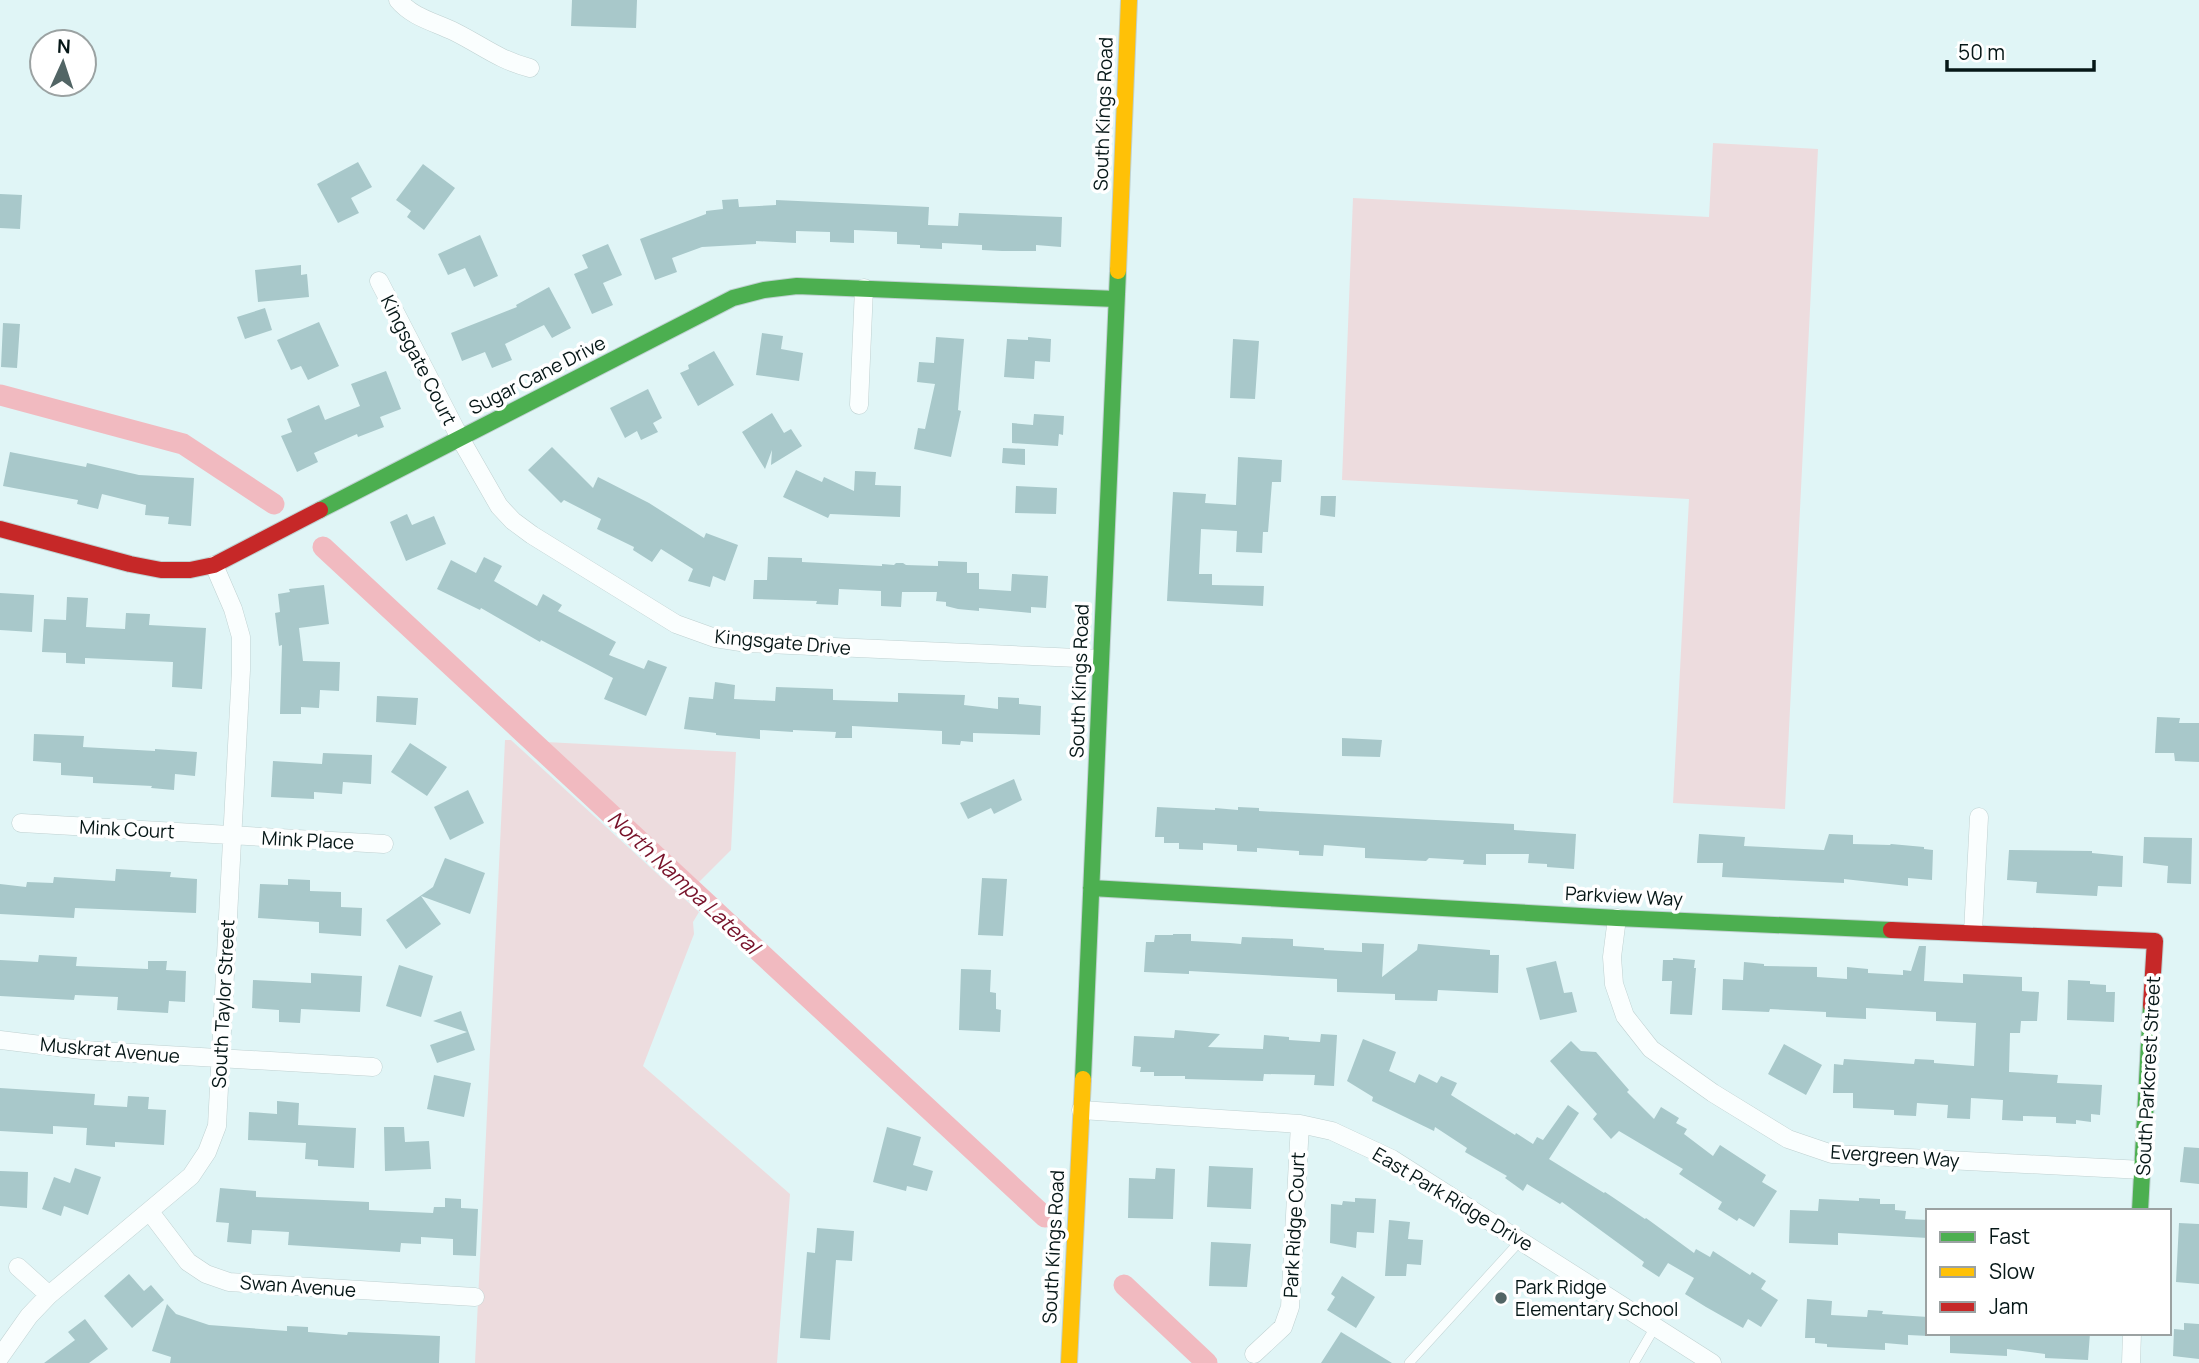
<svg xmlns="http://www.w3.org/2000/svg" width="2199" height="1363" font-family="Manrope,sans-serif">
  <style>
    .green { fill: #eddcde }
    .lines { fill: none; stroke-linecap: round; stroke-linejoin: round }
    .canal { stroke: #f1bac0; stroke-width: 21 }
    .building { fill: #a8c8ca }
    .lane-casing { stroke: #bfd1d1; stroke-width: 10 }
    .street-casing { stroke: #bfd1d1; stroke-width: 19 }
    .fast-casing { stroke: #bfd1d1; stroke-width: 18 }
    .slow-casing { stroke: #bfd1d1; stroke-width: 18 }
    .jam-casing { stroke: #bfd1d1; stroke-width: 18 }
    .lane { stroke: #fafefe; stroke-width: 9 }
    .street { stroke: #fafefe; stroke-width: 18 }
    .fast { stroke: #4caf50; stroke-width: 16 }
    .slow { stroke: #ffc107; stroke-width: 16 }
    .jam { stroke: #c62828; stroke-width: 16 }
    .poi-dot { fill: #526565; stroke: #fff; stroke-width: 2.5 }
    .labels { text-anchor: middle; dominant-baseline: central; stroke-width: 7; stroke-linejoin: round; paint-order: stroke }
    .street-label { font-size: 19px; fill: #061717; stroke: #fff }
    .poi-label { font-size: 19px; fill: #061717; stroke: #fff; text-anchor: start }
    .water-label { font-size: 21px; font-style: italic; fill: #77122a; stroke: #fff }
  </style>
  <rect width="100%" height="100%" fill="#e0f5f6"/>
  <path class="green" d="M1713 143 1818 149 1785 809 1673 803 1689 499 1342 480 1353 198 1709 217Z
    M505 740H511L699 912 693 922 694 934 643 1066 790 1194 777 1363H475Z
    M546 742 736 752 731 850 699 882Z"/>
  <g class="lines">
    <path class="canal" d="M0 395 183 444 274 504
      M323 547 1045 1217
      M1124 1285 1207 1363"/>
  </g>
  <path class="building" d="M572 0H637L636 28 571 26Z
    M358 162 372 187 351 198 359 213 338 223 317 184Z
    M423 164 455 188 424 230 407 217 411 211 396 200Z
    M0 194 22 195 20 229 0 228Z
    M738 199 739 207 776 205V200L929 207 928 225 958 226 959 213 1062 217 1061 247 1036 245V251H1002L982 250V245L942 243V249L920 248V245L897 244V232L854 230V243L830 242V232L796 231V243L756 241V244L702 247 672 258 677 272 655 280 640 239 706 214V211L723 209 722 200Z
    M480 235 498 276 474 287 465 268 448 275 438 254Z
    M608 244 622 275 603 283 613 305 592 314 574 274 588 268 582 255Z
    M301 265V275L307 274 309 297 258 302 255 270Z
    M549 287 571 328 552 338 544 325 505 344 512 360 492 368 485 352 462 361 451 333 517 307 516 305Z
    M265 308 272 330 245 339 237 317Z
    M319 322 339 366 308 380 301 366 291 370 277 340Z
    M3 323 20 324 17 368 1 367Z
    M762 333 783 336 781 349 803 353 799 381 756 375Z
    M936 337 964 339 958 410 961 411 951 457 914 449 918 428 925 429 935 384 917 382 919 362 934 363Z
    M1028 337 1051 339 1050 362 1035 361 1034 379 1004 377 1007 339 1028 340Z
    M1233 339 1259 341 1255 399 1230 398Z
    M714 351 734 385 698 406 680 373 689 369 688 365Z
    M386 371 401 409 380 417 384 427 358 437 357 434 314 453 318 462 297 472 281 436 292 432 287 419 319 405 325 420 360 406 351 384Z
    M648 389 662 418 653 423 658 432 641 440 637 431 625 438 610 408Z
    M772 413 784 433 791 429 802 446 771 465 772 450 765 469 742 432Z
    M1034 414 1064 416 1063 435 1059 434 1058 446 1012 443V423L1033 425Z
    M552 447 593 488 598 477 649 503 704 538 706 533 738 545 725 581 713 576 710 587 688 581 693 569 661 549 652 562 633 550 634 547 597 529 601 519 564 500 561 503 528 470Z
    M1003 448 1025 449V465L1002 463Z
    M10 452 86 467 87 463 139 475 194 478 191 526 168 524 169 517 145 515 146 505 102 494 98 509 77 504 78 500 3 486Z
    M1238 457 1282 460 1281 482H1272L1268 532H1263L1262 553 1236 552 1237 531 1201 529 1199 574H1212V585L1264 586 1263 606 1167 601 1173 492 1206 494 1205 503 1236 505Z
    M796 470 822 482 824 477 854 491 855 471 876 472 875 485 901 486 900 517 830 514 828 518 783 497Z
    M1016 486 1057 488 1056 514 1015 513Z
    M1321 496H1336L1335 517 1320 515Z
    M407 514 412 525 434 516 446 544 406 561 390 522Z
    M484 557 502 566 494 581 537 606 543 594 562 605 558 611 616 642 609 655 644 669 648 660 667 667 646 716 604 699 613 678 541 640 540 642 481 608 480 610 437 589 451 560 476 573Z
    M768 557 802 558V562L882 566V564L894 565 896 563H903L906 565 938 566V561L967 562V573H979V589L1011 591 1012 574 1048 576 1046 608 1031 607V613L979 608V611L958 609 946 606V602L936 601 937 592H902L901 607 881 606V591L839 589 838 605 816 604 817 601 753 599 754 580H767Z
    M324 585 329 624 299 628 303 661 340 662 339 691 320 690 319 708 301 707V714H280L282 645 279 646 275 613 280 612 278 594 290 592 289 589Z
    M0 593 34 595 32 632 0 630Z
    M67 597 88 598 86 627 125 629 126 613 150 614 149 625 206 628 202 689 172 687 173 662 85 658V664L66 663V653L42 652 44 619 66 620Z
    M715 682 735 685 734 699 775 701 776 687 833 689V700L898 702V693L965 695 964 705 998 709V697L1019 698V704L1041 706 1040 735 973 733V742L961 741 960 745 942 744V731L852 726V738H835L836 732 793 730V732L760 730V739L716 735V733L684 729 689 697 713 699Z
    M377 696 418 698 416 725 376 722Z
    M2157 717 2180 718 2179 723H2199V762L2175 761 2174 753H2155Z
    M34 734 84 736 83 747 155 751V749L197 752 195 776 175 774 174 790 151 788 152 786 93 783V777L61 775V763L33 761Z
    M1342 738 1382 740 1380 757 1342 756Z
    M410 743 447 767 427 796 391 772Z
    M323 753 372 755 371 784 343 782 342 794 314 792V799L271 797 273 761 322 764Z
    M1014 779 1022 800 994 814 991 808 968 819 960 803Z
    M468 790 484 823 450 840 434 807Z
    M1157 807 1215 810V808L1238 810V807L1259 808V811L1514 824V830L1576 834 1574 869 1547 867V864L1528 863 1529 854H1486V865L1463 864 1464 860 1429 858 1426 861 1365 858V848L1324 845 1323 856 1299 855V851L1257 848V852L1237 851V845L1203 843V850L1179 849V843H1164V837H1155Z
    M1699 834 1745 837 1744 846 1824 850 1829 834 1853 835V844L1890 845 1891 844 1924 847V849L1933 850 1932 880 1908 878V886L1844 879V883L1722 877 1723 863H1697Z
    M2144 837 2192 838 2191 884 2167 883 2168 866 2143 863Z
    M2009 850 2092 851V853L2123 856 2122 887 2098 886 2097 896 2036 893 2037 882 2007 880Z
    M445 858 485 873 470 914 421 896 441 924 406 949 386 920 433 887Z
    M116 869 171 872 170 877 197 879 196 913 75 908 74 918 0 914V884L26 887 27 882 53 883 54 877 115 881Z
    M982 878 1007 879 1003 936 978 935Z
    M288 879 310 880V891L341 892V907L362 908 361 936 319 933V922L258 918 260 884 288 885Z
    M1173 934H1191V941L1230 943 1241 944 1242 937 1293 939V946L1324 948V950L1362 952V943L1384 944 1382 977 1417 950 1418 944 1490 950V955H1499L1498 993 1438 990 1437 1001 1395 1000V994L1337 992V979L1189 971V974L1144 972 1146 942H1154L1155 935H1173Z
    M1919 946H1926L1924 981 1963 983V974L2022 977V991L2039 992 2037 1021H2021L2020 1033H2010L2009 1072 2058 1075 2057 1083 2102 1085 2100 1115 2091 1114V1122L2076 1120V1124L2056 1123V1117L2023 1116V1121L2002 1120 2003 1100 1971 1098 1970 1119 1947 1118 1948 1105 1917 1103 1916 1116 1894 1115V1110L1853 1108V1093H1833L1834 1064 1843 1065 1844 1059 1914 1064 1915 1059 1934 1060V1063L1974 1066 1976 1023 1936 1021V1012L1866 1008V1019L1826 1017V1012L1770 1009 1769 1012 1722 1010 1723 979 1743 980 1744 962 1764 964V966L1817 967V977L1847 979V967L1868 969V973L1903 975V970L1911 971Z
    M39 955 77 957 76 966 148 969V961H167L166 970 186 971 185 1002 169 1001 168 1013 117 1010 118 997 75 995 74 1000 0 996V960L38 962Z
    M1673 958 1695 960 1694 968H1696L1692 1015 1670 1014 1672 981H1662L1663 960H1673Z
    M1556 961 1564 993 1572 992 1577 1012 1540 1020 1526 968Z
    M399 965 433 976 421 1017 386 1006Z
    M961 969 991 970 990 992 996 993V1009L1001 1010 1000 1032 959 1030Z
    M311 973 362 976 360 1012 301 1009 300 1023 279 1022V1010L252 1008 253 980 311 983Z
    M2068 980 2090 981V984L2106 985V992H2115L2114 1022 2067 1020Z
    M461 1011 475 1050 437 1063 430 1045 467 1032 433 1021Z
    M1175 1030 1220 1034 1208 1047 1263 1049 1264 1035 1289 1037V1040L1320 1042 1321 1034 1337 1035 1334 1086 1314 1085 1315 1075 1264 1074 1263 1081 1185 1079V1076H1154V1072H1140L1141 1067 1132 1066 1134 1036 1174 1038Z
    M1363 1039 1396 1052 1389 1071 1415 1083 1419 1074 1437 1083 1441 1076 1457 1083 1451 1095 1515 1135 1516 1133 1533 1144 1537 1137 1543 1140 1568 1105 1579 1113 1549 1159 1604 1193 1605 1192 1645 1219 1646 1218 1694 1253 1696 1249 1710 1257 1713 1251 1750 1275 1752 1272 1766 1281 1761 1289 1778 1300 1761 1327 1748 1319 1743 1328 1706 1307 1685 1294 1694 1278 1668 1263 1659 1277 1642 1266 1644 1262 1562 1202 1560 1204 1527 1184 1523 1191 1505 1178 1507 1176 1465 1152 1467 1148 1435 1127 1434 1131 1372 1101 1373 1097 1347 1081Z
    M1571 1041 1581 1051 1596 1052 1629 1090 1627 1092 1654 1119 1661 1107 1679 1118 1676 1123 1687 1129 1684 1134 1713 1156 1720 1145 1766 1175 1762 1182 1777 1191 1754 1227 1739 1218 1737 1221 1718 1209 1722 1202 1679 1174 1683 1169 1619 1131 1611 1139 1593 1119 1597 1114 1550 1061Z
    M1784 1044 1822 1065 1806 1095 1768 1074Z
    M434 1075 471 1083 464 1117 427 1109Z
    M0 1088 95 1094 94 1105 127 1107 128 1096 149 1097 148 1109 166 1110 164 1145 115 1142V1147L86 1145 87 1128 53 1126V1134L0 1131Z
    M277 1101 299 1103 298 1125 356 1128 354 1168 318 1166V1160L305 1159 306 1143 248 1140 249 1112 277 1114Z
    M384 1127H404L405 1142 429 1141 431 1169 385 1171Z
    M887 1127 921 1137 913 1165 933 1171 927 1191 907 1186 906 1191 873 1182Z
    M2184 1147 2199 1148V1184L2180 1182Z
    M1209 1166 1253 1168 1251 1209 1207 1207Z
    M75 1168 101 1177 88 1215 64 1206 61 1216 42 1209 54 1177 70 1183Z
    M1156 1168 1175 1169 1173 1219 1128 1218 1129 1178 1155 1179Z
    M0 1171 28 1172 27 1208 0 1206Z
    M220 1188 256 1191V1197L369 1202V1210L433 1213 434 1207H445V1198L461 1199V1208L478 1209 476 1256 453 1255V1239L421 1237V1244L401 1243 400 1252 288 1245 289 1232 252 1230 251 1244 227 1242 229 1223 216 1222Z
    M1355 1198 1376 1199 1374 1233 1357 1232 1356 1248 1330 1243 1331 1204 1342 1205 1343 1201 1355 1202Z
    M1859 1198 1880 1199V1204H1895V1210L1906 1211 1905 1219 1928 1220V1238L1838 1233V1245L1789 1243 1790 1210 1818 1211 1819 1199 1859 1201Z
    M1389 1220 1410 1222 1408 1239 1423 1240 1421 1265 1407 1264 1406 1276H1385Z
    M2179 1223 2199 1224V1284L2176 1282Z
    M817 1228 854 1231 852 1261 836 1260 830 1340 800 1338 807 1252 815 1253Z
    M1211 1242 1251 1244 1247 1287 1209 1286Z
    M129 1274 144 1291 151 1285 164 1300 132 1328 104 1296Z
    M1342 1276 1375 1297 1356 1328 1327 1310 1335 1297 1331 1294Z
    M1807 1299 1832 1301 1831 1315 1867 1317 1868 1310 1883 1311 1882 1314 1928 1317V1336L1908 1335V1345L1885 1343V1350L1827 1347V1344L1815 1343V1338H1805Z
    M167 1304 176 1314 209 1325 287 1331V1326L308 1327V1332L347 1335 348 1332 440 1336 439 1363H170L171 1357 152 1351Z
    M85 1319 108 1349 89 1363H44L75 1340 68 1332Z
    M2184 1323 2199 1324V1359L2173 1356 2174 1329 2184 1330Z
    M1341 1332 1392 1363H1321Z
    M1950 1333H2090L2088 1360 2045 1358V1354L2007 1349V1356L1950 1353Z"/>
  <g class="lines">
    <g class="lane-casing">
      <path id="lane" d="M1409 1363 1521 1240
        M1634 1363 1655 1327"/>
    </g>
    <g class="street-casing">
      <path id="street" d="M398 0C413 18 435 22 455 32 483 46 499 60 530 68
        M379 281 460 438 499 506 513 521 532 535 676 624 715 638 747 643 1100 659
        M859 405 864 288
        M21 823 384 844
        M1617 918 1612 957 1614 984 1625 1016 1651 1049 1713 1093 1788 1139 1832 1154 2143 1170
        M1973 932 1979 817
        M0 1040 82 1050 373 1067
        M1081 1110 1300 1124 1332 1131 1392 1159 1712 1363
        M150 1212 188 1262 206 1274 229 1282 475 1297
        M18 1267 49 1295
        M1254 1354 1283 1327 1290 1307 1300 1124
        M0 1357 29 1316 49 1295 191 1176 207 1152 217 1126 241 670V637L233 609 214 565
        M2131 1363 2132 1333"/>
    </g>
    <g class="fast-casing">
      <path id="fast" d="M320 510 733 298 764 290 797 286 1116 299
        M1091 888 1617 918 1891 930
        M1083 1079 1118 271
        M2140 1211 2151 1005"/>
    </g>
    <g class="slow-casing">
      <path id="slow" d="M1118 271 1129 0
        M1069 1363 1083 1079"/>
    </g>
    <g class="jam-casing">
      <path id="jam" d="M0 529 130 564 161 570H190L214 565 320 510
        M1891 930 2155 941 2151 1005"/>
    </g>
    <use href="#lane" class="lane"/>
    <use href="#street" class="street"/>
    <use href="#fast" class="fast"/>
    <use href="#slow" class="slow"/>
    <use href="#jam" class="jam"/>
  </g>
  <circle class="poi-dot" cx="1501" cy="1298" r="7"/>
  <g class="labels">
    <g class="street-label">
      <text transform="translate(1103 114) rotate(-88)">South Kings Road</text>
      <text transform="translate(419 360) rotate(63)">Kingsgate Court</text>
      <text transform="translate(537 375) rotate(-27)">Sugar Cane Drive</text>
      <text transform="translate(783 642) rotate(5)">Kingsgate Drive</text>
      <text transform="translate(1079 681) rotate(-88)">South Kings Road</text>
      <text transform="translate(127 829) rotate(3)">Mink Court</text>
      <text transform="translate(308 840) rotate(3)">Mink Place</text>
      <text transform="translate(1624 896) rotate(3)">Parkview Way</text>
      <text transform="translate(223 1004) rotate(-87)">South Taylor Street</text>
      <text transform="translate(110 1050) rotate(5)">Muskrat Avenue</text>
      <text transform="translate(2148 1076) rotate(-87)">South Parkcrest Street</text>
      <text transform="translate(1895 1156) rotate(4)">Evergreen Way</text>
      <text transform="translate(1453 1199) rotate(31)">East Park Ridge Drive</text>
      <text transform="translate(1294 1225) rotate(-87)">Park Ridge Court</text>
      <text transform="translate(1053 1247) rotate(-87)">South Kings Road</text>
      <text transform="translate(298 1286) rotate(4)">Swan Avenue</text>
    </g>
    <g class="poi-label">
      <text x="1515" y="1287">Park Ridge<tspan x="1515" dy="22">Elementary School</tspan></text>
    </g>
    <g class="water-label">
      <text transform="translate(684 882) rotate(43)">North Nampa Lateral</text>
    </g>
  </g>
  <rect x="1926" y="1209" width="245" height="126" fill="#ffffff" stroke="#9ba2a2" stroke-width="2"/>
  <rect x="1940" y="1232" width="35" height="10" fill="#4caf50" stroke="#9ba2a2" stroke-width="2"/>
  <text x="1989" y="1244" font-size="21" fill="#061717">Fast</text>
  <rect x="1940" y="1267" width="35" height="10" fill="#ffc107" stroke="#9ba2a2" stroke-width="2"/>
  <text x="1989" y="1279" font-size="21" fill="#061717">Slow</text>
  <rect x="1940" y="1302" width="35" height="10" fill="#c62828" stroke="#9ba2a2" stroke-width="2"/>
  <text x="1989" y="1314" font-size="21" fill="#061717">Jam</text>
  <g transform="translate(63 63) rotate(3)"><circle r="33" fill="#ffffff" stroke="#9ba2a2" stroke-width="2"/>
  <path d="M0-5L12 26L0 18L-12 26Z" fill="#526565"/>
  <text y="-10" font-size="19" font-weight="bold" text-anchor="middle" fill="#061717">N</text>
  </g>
  <path d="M1947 60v10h147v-10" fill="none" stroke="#061717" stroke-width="3.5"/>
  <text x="1958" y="60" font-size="21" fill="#061717" stroke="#ffffff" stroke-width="5" paint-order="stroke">50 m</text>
</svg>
